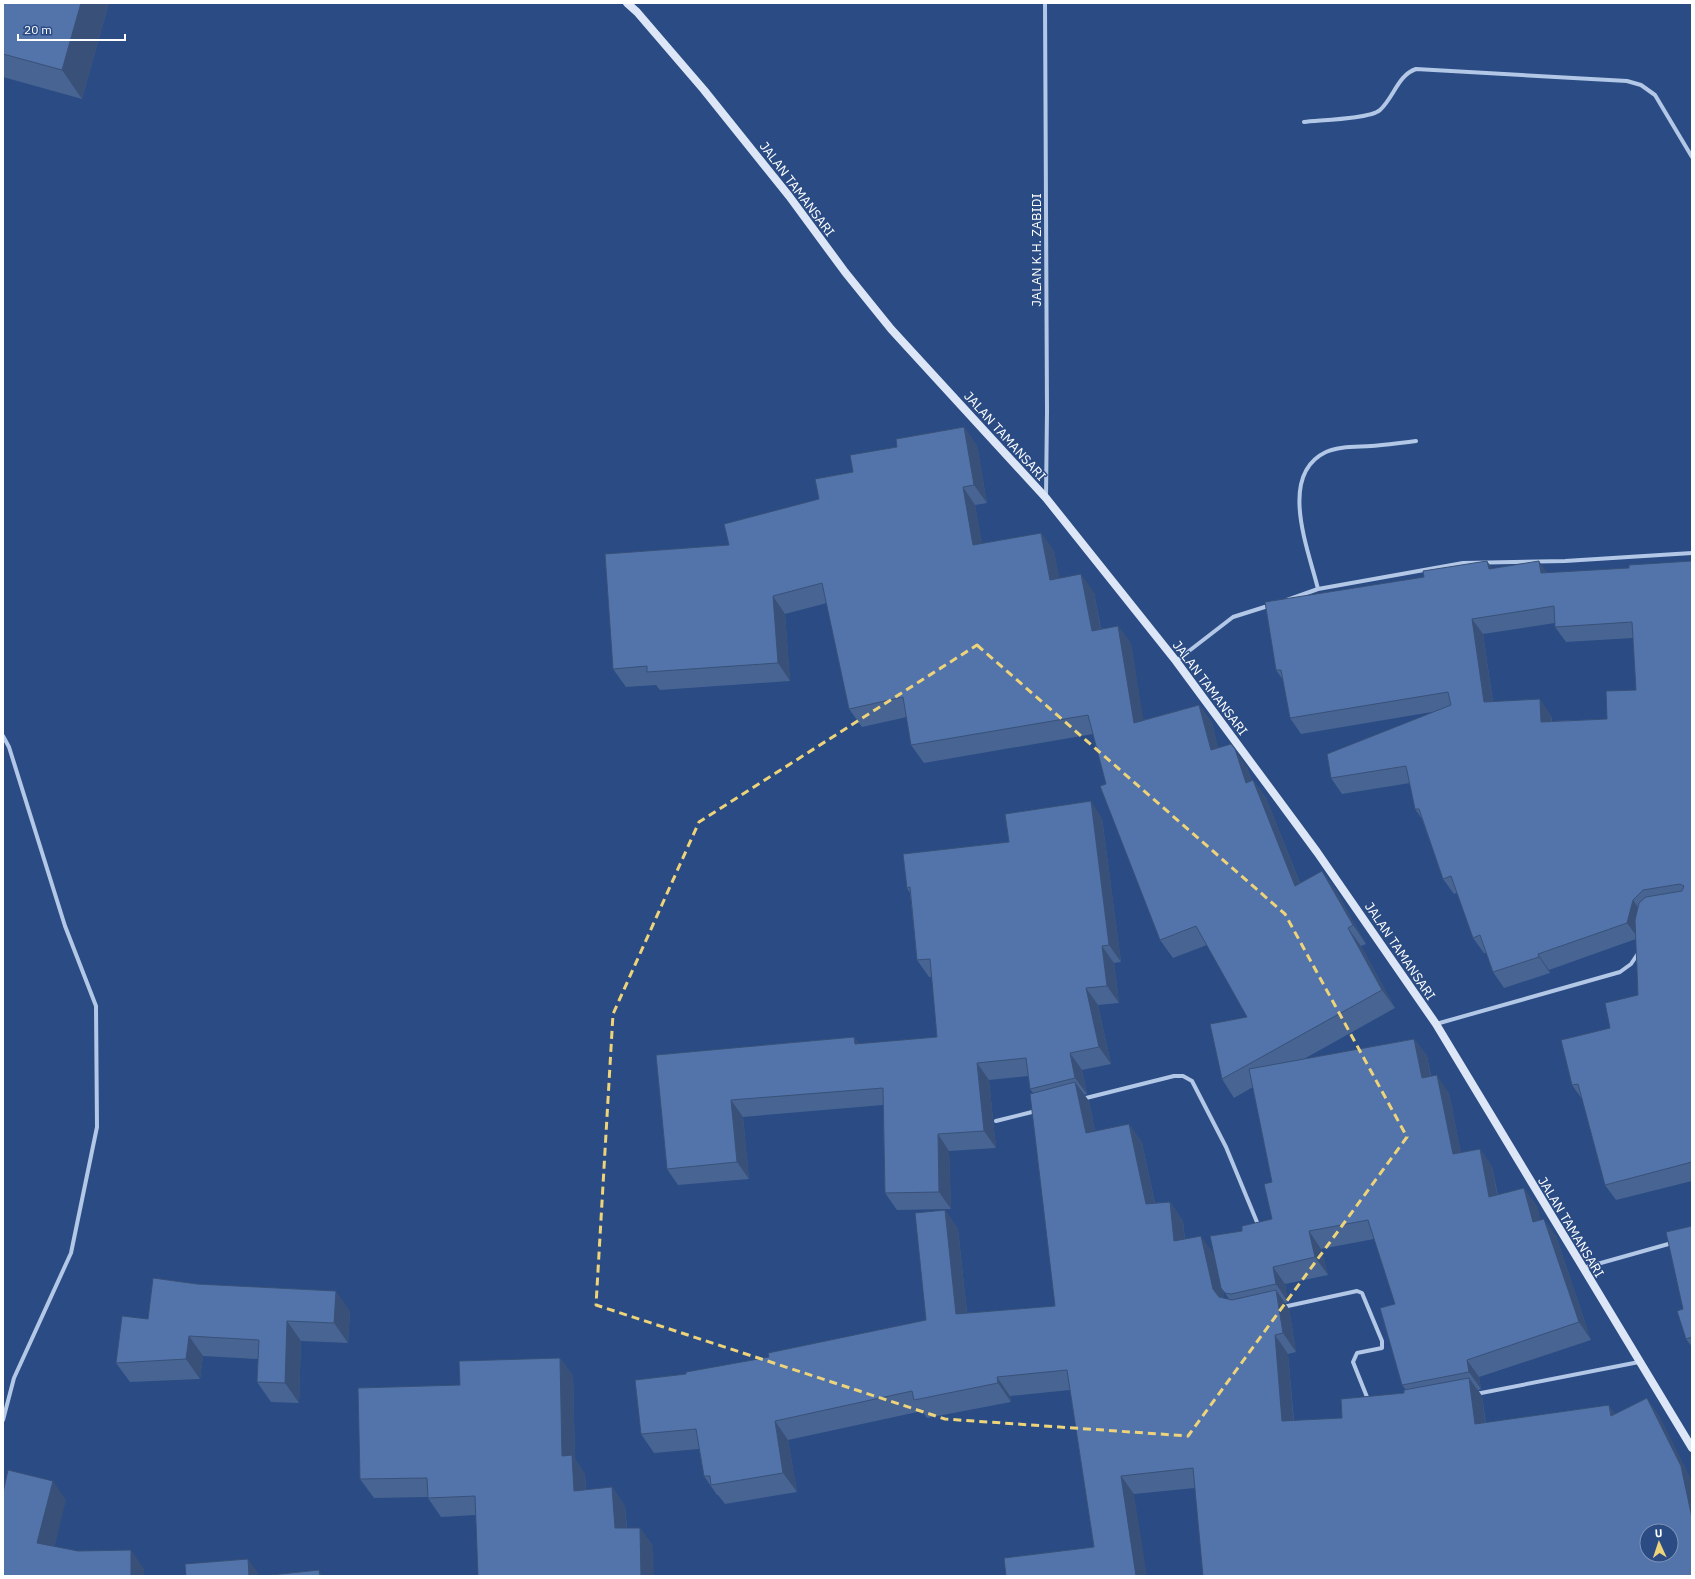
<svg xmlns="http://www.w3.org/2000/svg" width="1695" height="1579" font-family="'IBM Plex Sans',sans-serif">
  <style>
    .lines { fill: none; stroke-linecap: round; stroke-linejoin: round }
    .minor { stroke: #b3c7e6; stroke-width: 4 }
    .secondary { stroke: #dce6f6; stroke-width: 8 }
    .wall { fill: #476493; fill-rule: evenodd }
    .shaded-wall { fill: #395178 }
    .building { fill: #5274ab; stroke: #395178; fill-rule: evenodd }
    .marked { fill: none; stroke: #edd37a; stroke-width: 3; stroke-dasharray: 8 5; stroke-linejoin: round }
    .labels { text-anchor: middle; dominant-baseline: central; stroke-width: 3; stroke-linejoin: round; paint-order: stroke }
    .street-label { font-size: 13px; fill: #fff; stroke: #2a4b83 }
  </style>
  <rect width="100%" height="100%" fill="#2a4b83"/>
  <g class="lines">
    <path class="minor" d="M1045 3 1047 411 1046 497
      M1304 122C1320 120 1370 119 1380 110 1394 97 1398 75 1416 69L1627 81 1641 85 1655 95 1692 157
      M1318 589C1309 551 1277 475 1326 452 1339 446 1356 447 1371 446 1386 445 1401 443 1416 441
      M1287 600 1318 589 1463 563 1565 561 1692 553
      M1176 661 1233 617 1271 605
      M3 736 9 747 65 926 96 1006 97 1127 71 1253 14 1378 3 1420
      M1436 1024 1620 972 1631 964 1639 952
      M1082 1099 1174 1076H1183L1192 1081 1226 1147 1259 1227
      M996 1121 1036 1111
      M1583 1268 1672 1243
      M1283 1307 1357 1291 1362 1293 1382 1341V1348L1357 1353 1353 1362 1369 1402
      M1476 1394 1639 1362"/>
    <path class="secondary" d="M627 3 637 12 704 90 789 196 845 272 891 329 1046 498 1176 661 1317 852 1436 1024 1692 1448"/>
  </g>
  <path class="wall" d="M3 3H109L82 99 3 77Z
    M964 427 977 446 987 503 975 505 982 544 1041 533 1054 551 1059 578 1094 592 1101 629 1118 626 1131 644 1143 720 1199 705 1212 723 1218 748 1247 767 1252 781 1253 780 1266 798 1300 883 1322 871 1335 889 1366 944 1361 946 1395 1008 1304 1059 1414 1039 1427 1056 1431 1076 1449 1093 1461 1153 1480 1149 1492 1167 1498 1195 1537 1206 1540 1220 1556 1236 1591 1340 1479 1377 1481 1389 1478 1390 1482 1396 1486 1423 1615 1414 1660 1417 1195 1488 1134 1494 1094 1547 1070 1390 1010 1396 1011 1402 927 1418 922 1411 788 1440 797 1492 725 1504 718 1495H717L704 1476 699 1449 654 1453 641 1434 686 1374 769 1357 926 1320 945 1210 958 1229 967 1313 1055 1306 1033 1093 1030 1089 1029 1076 989 1080 996 1148 949 1151 951 1209 897 1210 885 1193 883 1105 743 1117 749 1179 678 1185 667 1169 656 1055 854 1037 859 1044 937 1037 932 977H929L917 960 910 893 907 888 1009 842 1102 818 1121 962 1114 963 1119 1003 1098 1005 1111 1064 1082 1070 1087 1094 1084 1095 1089 1101 1095 1131 1129 1124 1142 1143 1155 1203 1170 1202 1183 1221 1185 1239 1214 1255 1242 1231 1272 1219V1182L1253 1087 1234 1098 1222 1079 1247 1017 1207 945 1173 958 1160 940 1106 784 1093 734 924 763 911 745 907 717 862 727 849 709 827 603 785 614 790 681 660 690 656 685 626 687 613 669 729 545 819 499 853 472 897 447ZM1374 1239 1395 1304 1402 1385 1406 1390 1404 1393 1342 1418 1294 1421 1288 1354 1296 1352 1289 1309 1285 1303 1288 1302 1285 1284 1328 1275 1321 1249ZM1223 1290 1229 1299 1224 1298Z
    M1692 561V1181L1616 1200 1605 1185 1582 1099 1572 1085 1610 1028 1638 995 1636 939 1549 970 1550 973 1504 988 1493 972 1486 953H1484L1473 938 1457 893 1454 894 1443 879 1422 819 1415 809 1410 783 1342 794 1331 778 1432 712 1301 734 1290 718 1283 680 1276 670 1493 568 1547 573 1629 568ZM1555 623V627L1566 642 1633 638 1636 690 1607 719 1552 721 1551 715 1493 702 1483 634Z
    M1692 1226V1347L1686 1339 1683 1309Z
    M350 1311 348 1343 301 1341 299 1403 271 1402 257 1382 258 1359 203 1356 200 1379 130 1382 116 1363 148 1319Z
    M560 1358 573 1376 575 1459 585 1474 586 1490 612 1487 625 1506 627 1528H640L653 1546 476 1515 441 1517 428 1498V1497L374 1498 360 1479 460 1385Z"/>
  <path class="shaded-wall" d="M81 3H109L82 99 62 70Z
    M964 427 977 446 987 503 974 485Z
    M963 487 975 505 986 563 973 545Z
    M1041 533 1054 551 1063 598 1050 580Z
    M1487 561 1498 576 1489 569Z
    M1539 561 1550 577 1541 573Z
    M1081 574 1094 592 1104 649 1092 631Z
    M773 596 785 614 790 681 778 663Z
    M1472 619 1483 634 1495 718 1484 702Z
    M1118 626 1131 644 1147 741 1134 723Z
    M1540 699 1551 715 1552 738 1541 722Z
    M1199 705 1212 723 1224 768 1211 750Z
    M1235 749 1247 767 1259 801 1246 783Z
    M1253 780 1266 798 1308 904 1295 886Z
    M1091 801 1102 818 1121 962 1109 945Z
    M1322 871 1335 889 1366 944 1353 925Z
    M1633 900 1644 916 1638 938 1627 923Z
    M1348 928 1361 946 1395 1008 1382 990Z
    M1102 946 1114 963 1119 1003 1107 986Z
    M1538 954 1549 970 1550 973 1539 957Z
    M1086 988 1098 1005 1111 1064 1099 1047Z
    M854 1037 866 1054 855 1044Z
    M1414 1039 1427 1056 1434 1096 1422 1078Z
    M1070 1053 1082 1070 1087 1094 1075 1078Z
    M977 1063 989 1080 996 1148 984 1131Z
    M1437 1075 1449 1093 1465 1172 1453 1154Z
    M1075 1082 1089 1101 1099 1152 1086 1133Z
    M731 1100 743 1117 749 1179 737 1162Z
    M1129 1124 1142 1143 1159 1223 1146 1204Z
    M938 1134 949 1151 951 1209 939 1192Z
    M1480 1149 1492 1167 1501 1215 1489 1197Z
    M1524 1188 1537 1206 1545 1240 1533 1222Z
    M1170 1202 1183 1221 1187 1260 1174 1241Z
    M945 1210 958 1229 969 1333 956 1314Z
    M1544 1219 1556 1236 1591 1340 1579 1322Z
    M1309 1231 1321 1249 1328 1275 1315 1257Z
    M1201 1236 1215 1255 1227 1308 1213 1289Z
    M1273 1267 1285 1284 1288 1302 1276 1284Z
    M1276 1290 1289 1309 1296 1352 1283 1333Z
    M336 1291 350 1311 348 1343 334 1323Z
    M287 1321 301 1341 299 1403 285 1383Z
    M1275 1335 1288 1354 1295 1440 1282 1421Z
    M189 1336 203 1356 200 1379 186 1359Z
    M560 1358 573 1376 575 1459 585 1474 587 1509 574 1491 562 1456Z
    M1467 1360 1479 1377 1481 1389 1469 1372Z
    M997 1377 1010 1396 1011 1402 998 1383Z
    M1469 1378 1482 1396 1488 1443 1475 1424Z
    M1647 1398 1660 1417 1692 1481V1518Z
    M1609 1405 1622 1424 1611 1416Z
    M775 1421 788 1440 797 1492 783 1473Z
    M1121 1476 1134 1494 1147 1576H1136Z
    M53 1481 66 1500 51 1562 37 1543Z
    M612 1487 625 1506 628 1547 615 1528Z
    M640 1528 653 1546 654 1576H641Z
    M131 1550 144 1569V1576H131Z
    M248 1559 260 1576H249Z
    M319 1570 323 1576H320Z"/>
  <path class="building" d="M3 3H81L62 70 3 54Z
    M964 427 974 485 963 487 973 545 1041 533 1050 580 1081 574 1092 631 1118 626 1134 723 1199 705 1211 750 1231 744 1235 749 1246 783 1253 780 1295 886 1322 871 1353 925 1348 928 1382 990 1222 1079 1210 1024 1247 1017 1196 926 1160 940 1100 786 1106 784 1088 715 911 745 903 697 849 709 822 583 773 596 778 663 647 672V666L613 669 605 554 729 545 724 524 819 499 815 479 853 472 850 455 897 447 896 439Z
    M1487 561 1489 569 1539 561 1541 573 1629 568V565L1692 561V1162L1605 1185 1578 1084 1572 1085 1561 1040 1610 1028 1605 1003 1638 995 1635 920 1639 903 1646 897 1682 891 1684 886 1680 884 1643 890 1633 900 1627 923 1538 954 1539 957 1493 972 1480 935 1473 938 1451 876 1443 879 1419 809H1415L1406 766 1331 778 1327 754 1451 705 1448 692 1290 718 1281 670H1276L1265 602 1424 577 1423 571ZM1554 606 1555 627 1632 622 1636 690 1606 691 1607 719 1541 722 1540 699 1484 702 1472 619Z
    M1091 801 1109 945 1102 946 1107 986 1086 988 1099 1047 1070 1053 1075 1078 1030 1089 1026 1058 977 1063 984 1131 938 1134 939 1192 885 1193 883 1088 731 1100 737 1162 667 1169 656 1055 854 1037 855 1044 937 1037 930 959 917 960 910 887 907 888 903 854 1009 842 1005 814Z
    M1414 1039 1422 1078 1437 1075 1453 1154 1480 1149 1489 1197 1524 1188 1533 1222 1544 1219 1579 1322 1467 1360 1469 1372 1402 1385 1380 1308 1395 1304 1368 1220 1309 1231 1315 1257 1273 1267 1276 1284 1231 1294 1225 1293 1221 1288 1210 1236 1242 1231V1226L1272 1219 1264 1184 1272 1182 1249 1069Z
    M1075 1082 1086 1133 1129 1124 1146 1204 1170 1202 1174 1241 1201 1236 1213 1289 1219 1297 1232 1300 1276 1290 1283 1333 1275 1335 1282 1421 1342 1418 1341 1399 1404 1393V1390L1469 1378 1475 1424 1609 1405 1611 1416 1647 1398 1681 1466 1692 1518V1576H1203L1193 1468 1121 1476 1136 1576H1006L1004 1558 1094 1547 1067 1370 997 1377 998 1383 914 1400 912 1391 775 1421 783 1473 711 1485 710 1476H704L696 1429 641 1434 635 1380 686 1374V1372L769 1357 768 1353 926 1320 915 1213 945 1210 956 1314 1055 1306 1030 1094ZM1647 1531H1671V1555H1647Z
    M1692 1226V1337L1686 1339 1677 1311 1683 1309 1666 1232Z
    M153 1278 197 1284 336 1291 334 1323 287 1321 285 1383 257 1382 259 1340 189 1336 186 1359 116 1363 122 1316 148 1319Z
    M560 1358 562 1456 572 1455 574 1491 612 1487 615 1528H640L641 1576H478L475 1496 428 1498 427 1478 360 1479 358 1388 460 1385 459 1361Z
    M8 1470 53 1481 37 1543 78 1551 131 1550V1576H3V1493Z
    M248 1559 249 1576H186L185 1564Z
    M319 1570 320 1576H262Z"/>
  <path class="marked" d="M977 645 1285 914 1407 1137 1188 1436 945 1419 596 1305 613 1014 699 822Z"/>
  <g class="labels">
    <g class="street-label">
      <text transform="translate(797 189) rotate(53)">JALAN TAMANSARI</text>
      <text transform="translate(1036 250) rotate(-90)">JALAN K.H. ZABIDI</text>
      <text transform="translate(1005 436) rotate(48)">JALAN TAMANSARI</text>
      <text transform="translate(1210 688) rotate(53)">JALAN TAMANSARI</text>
      <text transform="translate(1400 951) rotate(56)">JALAN TAMANSARI</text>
      <text transform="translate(1571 1227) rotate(59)">JALAN TAMANSARI</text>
    </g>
  </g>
  <rect width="1695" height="1579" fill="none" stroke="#ffffff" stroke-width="8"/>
  <g transform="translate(1659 1543) rotate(357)"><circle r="19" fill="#2a4b83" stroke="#7f93b5"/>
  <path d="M0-3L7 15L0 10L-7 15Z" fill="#edd37a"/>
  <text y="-6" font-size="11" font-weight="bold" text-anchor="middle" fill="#ffffff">U</text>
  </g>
  <path d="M18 34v6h107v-6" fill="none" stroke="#ffffff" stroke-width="2"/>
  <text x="24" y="34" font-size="12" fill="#ffffff" stroke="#2a4b83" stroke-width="3" paint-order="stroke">20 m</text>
</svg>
